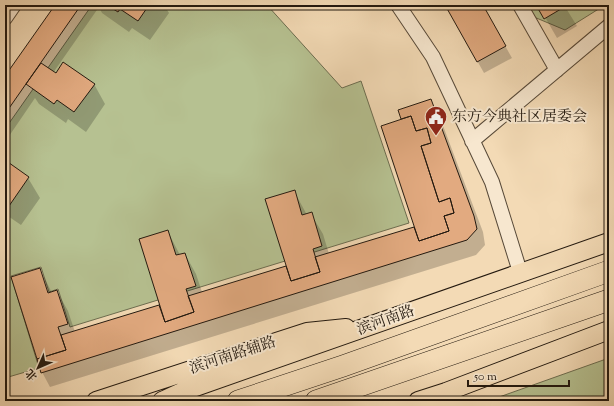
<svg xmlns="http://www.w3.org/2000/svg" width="614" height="406" font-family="'Sorts Mill Goudy','Noto Serif SC',serif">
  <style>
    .green { fill: #b6c191; stroke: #6c6d50 }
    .shadow { fill: #0003 }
    .building { fill: #e2aa80; stroke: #23190f }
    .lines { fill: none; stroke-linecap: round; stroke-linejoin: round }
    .minor-casing { stroke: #574938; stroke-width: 16 }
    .major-casing { stroke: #23190f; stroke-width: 20 }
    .highway-casing { stroke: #23190f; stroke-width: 22 }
    .minor { stroke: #f7e7cf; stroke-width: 14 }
    .major { stroke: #f3dab5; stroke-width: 18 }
    .highway { stroke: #f3dab5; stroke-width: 21 }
    .labels { text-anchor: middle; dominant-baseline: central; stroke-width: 4; stroke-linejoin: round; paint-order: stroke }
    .poi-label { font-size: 15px; fill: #23190f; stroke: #f7e7cf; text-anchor: start }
    .street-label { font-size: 15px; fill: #23190f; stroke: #f7e7cf }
  </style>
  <rect width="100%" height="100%" fill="#f3dab5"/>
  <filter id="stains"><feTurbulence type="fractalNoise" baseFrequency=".005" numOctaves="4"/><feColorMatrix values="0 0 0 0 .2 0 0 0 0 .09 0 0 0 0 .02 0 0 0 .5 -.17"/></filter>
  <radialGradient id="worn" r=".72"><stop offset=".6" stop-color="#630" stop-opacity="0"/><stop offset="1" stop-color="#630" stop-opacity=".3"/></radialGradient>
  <path class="green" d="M92 5H267L342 88 361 81 409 223 70 327 58 289 49 292 41 267 11 276 39 368 5 378V129Z
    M527 5H605L565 30 534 17Z
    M609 358V401H488Z"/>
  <path class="shadow" d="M56 5H164L169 13 150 40 132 28 129 32 102 13 99 7 53 73 94 84 105 104 86 132 68 119 66 123 39 104 35 98 5 142V78Z
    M446 5H482L512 58 484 73Z
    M538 5H564L577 26 557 38Z
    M430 100 439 115 483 232 485 245 476 255 50 387 42 372 40 269 52 293 57 291 68 311 75 332 159 306 162 310 168 232 180 255 185 254 196 274 202 292 286 267 288 271 294 191 307 215 311 214 323 234 329 254 415 228 403 120 399 111Z
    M5 162 28 178 40 198 21 225 5 214Z"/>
  <path class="building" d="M55 5H81L5 114V76Z
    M107 5H149L138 21 120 9 118 12Z
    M445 5H483L506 46 477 62Z
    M536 5H566V6L544 19Z
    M63 62 95 84 74 112 57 100 54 104 26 84 41 63 56 73Z
    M431 99 474 216 477 229 467 240 41 373 37 359 66 350 61 335 159 305 165 322 194 312 188 296 286 266 291 281 320 272 315 257 414 227 419 241 449 231 444 216 454 213 450 198 439 202 421 146 431 143 427 128 416 131 411 116 401 119 398 110Z
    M411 116 416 131 427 128 431 143 421 146 439 202 450 198 454 213 444 216 449 231 419 241 381 126Z
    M5 160 29 177 9 206 5 203Z
    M295 190 302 215 312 212 322 246 313 249 320 272 291 281 265 199Z
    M168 230 176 255 185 253 196 286 186 289 194 312 165 322 139 239Z
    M40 268 48 293 57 290 68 324 58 327 66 350 37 359 11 277Z"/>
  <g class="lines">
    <g class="minor-casing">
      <path id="minor" d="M398 5 433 57 492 182 520 272
        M520 5 557 70
        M5 18 14 5
        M472 141 609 26"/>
    </g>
    <g class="major-casing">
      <path id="major" d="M96 401 307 332 346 328
        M162 401 184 391 609 242
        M418 401 446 392 609 330"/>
    </g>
    <g class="highway-casing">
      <path id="highway" d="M238 401 343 366 609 271
        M316 401 609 300"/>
    </g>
    <use href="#minor" class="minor"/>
    <use href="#major" class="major"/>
    <use href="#highway" class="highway"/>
  </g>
  <defs>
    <g id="civic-pin" transform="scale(1.15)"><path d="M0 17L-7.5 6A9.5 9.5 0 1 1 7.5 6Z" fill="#8f2418" stroke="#f7e7cf"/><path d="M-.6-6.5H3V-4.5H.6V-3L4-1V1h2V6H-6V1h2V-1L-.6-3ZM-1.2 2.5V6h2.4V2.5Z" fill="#fff"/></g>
  </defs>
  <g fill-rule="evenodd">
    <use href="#civic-pin" x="436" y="117"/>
  </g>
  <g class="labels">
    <g class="poi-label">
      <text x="452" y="117">东方今典社区居委会</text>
    </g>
    <g class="street-label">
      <text transform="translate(386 321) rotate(-20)">滨河南路</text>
      <text transform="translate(233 356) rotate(-18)">滨河南路辅路</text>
    </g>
  </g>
  <rect width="614" height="406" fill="none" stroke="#f3dab5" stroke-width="20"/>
  <rect x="6" y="6" width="602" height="394" fill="none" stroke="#23190f" stroke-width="2"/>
  <rect x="10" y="10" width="594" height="386" fill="none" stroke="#23190f"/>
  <g transform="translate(38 368) rotate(225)" stroke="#f7e7cf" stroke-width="3" paint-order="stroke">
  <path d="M0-3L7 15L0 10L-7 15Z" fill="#23190f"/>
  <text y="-6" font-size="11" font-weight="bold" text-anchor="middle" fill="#23190f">北</text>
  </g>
  <path d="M468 380v6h101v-6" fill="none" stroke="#23190f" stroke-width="2"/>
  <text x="474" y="380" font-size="12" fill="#23190f" stroke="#f7e7cf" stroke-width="3" paint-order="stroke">50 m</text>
  <rect width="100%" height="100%" filter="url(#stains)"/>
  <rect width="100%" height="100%" fill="url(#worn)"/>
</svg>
